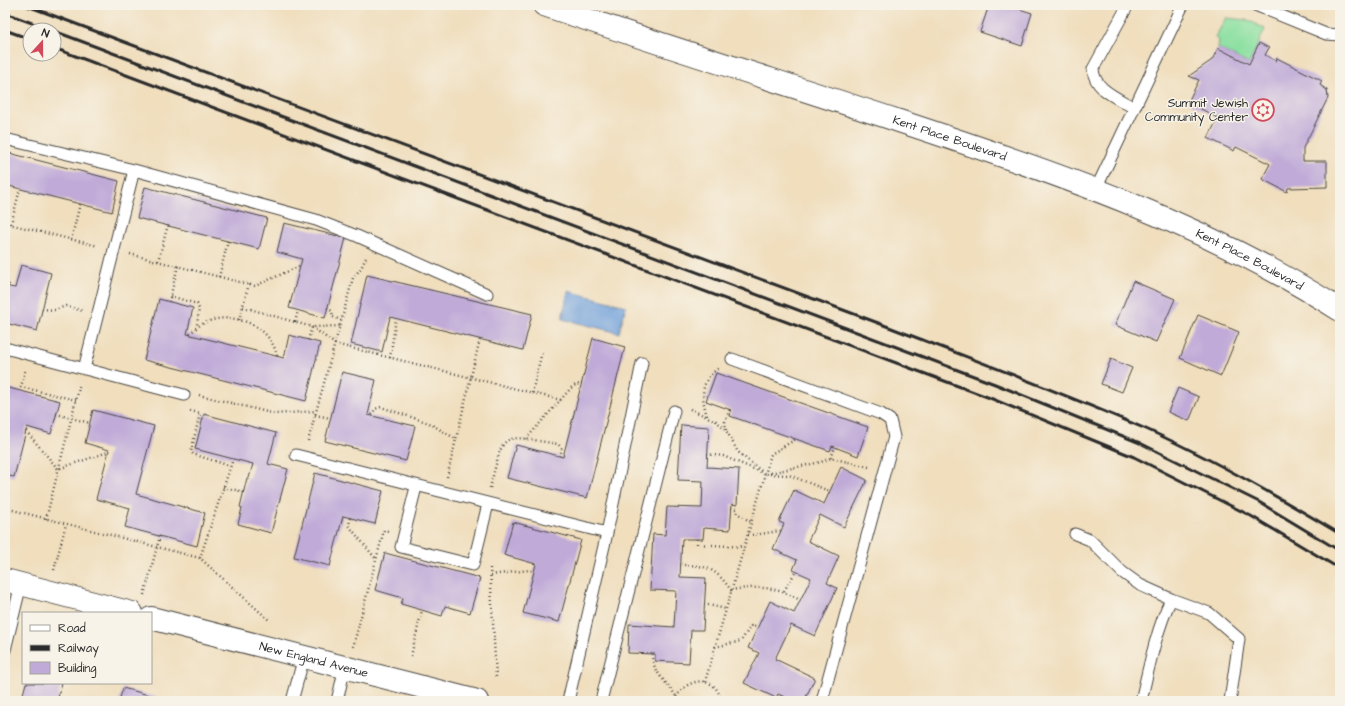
<svg xmlns="http://www.w3.org/2000/svg" width="1345" height="706" font-family="'Architects Daughter',sans-serif">
  <style>
    .green { fill: #8de0a2; stroke: #5c8666 }
    .water { fill: #71a0da; stroke: #4e6682 }
    .building { fill: #c0aad8 }
    .lines { fill: none; stroke-linecap: round; stroke-linejoin: round }
    .lane-casing { stroke: #494641; stroke-width: 13 }
    .secondary-casing { stroke: #494641; stroke-width: 24 }
    .path { stroke: #494641; stroke-width: 2.5; stroke-dasharray: 1 3; stroke-linecap: butt }
    .lane { stroke: #fff; stroke-width: 11 }
    .secondary { stroke: #fff; stroke-width: 22 }
    .rail { stroke: #2b2b2b; stroke-width: 3 }
    .labels { text-anchor: middle; dominant-baseline: central; stroke-width: 3; stroke-linejoin: round; paint-order: stroke }
    .poi-label { font-size: 12px; fill: #2b2b2b; stroke: #f7f3e8; text-anchor: end }
    .street-label { font-size: 12px; fill: #2b2b2b; stroke: #f7f3e8 }
  </style>
  <rect width="100%" height="100%" fill="#f7f3e8"/>
  <filter id="ink" filterUnits="userSpaceOnUse"><feTurbulence type="fractalNoise" baseFrequency=".025" numOctaves="2"/><feDisplacementMap in="SourceGraphic" scale="8" xChannelSelector="R" yChannelSelector="G"/><feConvolveMatrix kernelMatrix="1 2 1 2 8 2 1 2 1" color-interpolation-filters="sRGB"/></filter>
  <filter id="wash" filterUnits="userSpaceOnUse"><feTurbulence type="fractalNoise" baseFrequency=".012" numOctaves="4" result="noise"/><feDisplacementMap in="SourceGraphic" scale="16" xChannelSelector="R" yChannelSelector="G"/><feGaussianBlur stdDeviation="0.9" result="paint"/><feColorMatrix in="noise" values="0 0 0 0 0 0 0 0 0 0 0 0 0 0 0 0 0 1.4 0 .05"/><feComposite in="paint" operator="in"/></filter>
  <g filter="url(#wash)">
    <rect width="100%" height="100%" fill="#f0debd"/>
    <path class="green" d="M1226 18 1248 20 1265 29 1249 64 1218 48 1219 40 1215 38Z"/>
    <path class="water" d="M568 291 626 306 619 333 562 319Z"/>
    <g id="blocks">
      <path class="building" d="M989 5H1020L1019 9 1032 13 1022 46 980 32Z
        M1259 43 1269 48 1265 55 1276 61 1277 58 1322 81 1320 85 1327 90 1328 98 1303 148V161H1327V187L1288 188 1287 192 1262 179 1270 164 1236 147 1234 151 1208 138 1218 118 1188 102 1199 80 1189 76 1212 60 1218 48 1249 64Z
        M5 152 119 181 112 212 5 185Z
        M145 187 267 218 259 249 137 218Z
        M284 223 346 238 325 318 289 308 302 259 277 252Z
        M21 265 51 273 37 331 5 323V286L15 288Z
        M367 275 532 314 523 350 390 317 382 352 351 344Z
        M1133 281 1175 299 1156 342 1115 325Z
        M159 299 193 308 187 334 284 358 289 335 320 343 306 401 144 360Z
        M1198 315 1239 332 1221 376 1180 358Z
        M593 338 625 347 587 498 507 478 516 445 563 457Z
        M1111 359 1132 368 1122 392 1101 384Z
        M342 372 376 380 368 415 415 426 406 461 325 441Z
        M716 373 868 427 858 456 832 446 830 451 730 416 731 410 706 401Z
        M5 387 60 401 51 434 27 427 14 477 5 475Z
        M1178 388 1199 397 1189 421 1168 412Z
        M93 410 154 426 136 494 205 513 197 546 125 527 130 508 96 499 109 450 85 443Z
        M204 414 276 433 268 464 288 469 271 533 238 524 242 508 240 507 247 478H249L253 464 195 449Z
        M681 425 709 427 707 467 739 469 737 505 732 504 730 530 704 528 703 539H682L680 577 706 578 703 630H691L689 663 655 661V654L628 653 629 624 674 627 676 591 650 590 653 534 665 535 667 507 702 508 703 481 678 480Z
        M841 467 867 480 844 527 820 515 808 541 839 556 827 583 837 588 815 636 791 625 775 659 815 678 804 701H794L778 694 776 698 744 683 759 653 748 648 770 601 794 613 811 578 793 570 797 560 773 549 784 524 779 522 794 490 824 504Z
        M315 473 383 491 375 524 343 516 330 566 294 557Z
        M513 522 581 540 559 622 523 613 536 564 504 555Z
        M385 553 480 578 470 613 445 606 442 616 401 604 403 598 375 590Z
        M26 683H62L57 701H21Z
        M123 688 156 697 155 701H119Z"/>
    </g>
  </g>
  <g filter="url(#ink)">
    <use href="#blocks" fill-opacity="0" stroke="#494641" stroke-width="1"/>
    <g class="lines">
      <g class="lane-casing">
        <path id="lane" d="M1128 5 1093 69C1094 90 1118 98 1134 108
          M1255 5 1326 34 1340 35
          M5 139 134 170 316 220 357 236 487 294
          M1096 189 1183 5
          M5 348 184 395
          M732 359 881 414 890 420 894 437 822 701
          M84 369 134 170
          M296 455 607 533
          M416 487 401 547 473 565 488 504
          M1075 534 1090 540 1122 572 1140 585 1171 599 1209 613 1239 639 1230 701
          M5 650 21 584
          M292 701 304 657
          M337 701 345 667
          M568 701 607 533 642 363
          M601 701 674 411
          M1141 701C1149 667 1156 631 1171 599"/>
      </g>
      <g class="secondary-casing">
        <g id="secondary">
          <path id="s1" d="M544 5C662 45 780 82 899 121 1051 171 1204 223 1340 310"/>
          <path d="M5 580 132 613"/>
          <path id="s2" d="M151 618 477 701"/>
        </g>
      </g>
      <path class="path" d="M5 223 98 246
        M11 224 20 189
        M71 240 80 204
        M130 254 255 286 300 266
        M158 261 168 225
        M5 277 10 287
        M219 277 228 241
        M170 296 197 304 199 309 197 325
        M169 302 178 266
        M243 307 312 327 335 344 561 400
        M327 308 332 311 333 317 341 320
        M42 309 55 310 66 306 83 311
        M239 320 249 284
        M295 322 298 311
        M190 334C215 305 269 318 277 356
        M308 340 312 327 340 326
        M390 358 396 319
        M25 371 21 387 76 400
        M532 393 542 352
        M199 395 275 414 316 411
        M690 409 716 421 726 430 738 452 765 474 821 462 831 458 869 467
        M190 411 200 413 191 452 193 454 230 466
        M56 414 90 423
        M315 415 330 418
        M372 415 375 409 381 407 429 423 456 439
        M707 416C701 396 700 380 719 368
        M726 430 725 422 730 409
        M26 431 58 469 108 452
        M526 439 571 388 577 384 581 385
        M308 441 353 278 361 268 366 258
        M707 454 723 456 761 472
        M831 458 835 447
        M770 474 789 475 829 491
        M447 477 480 339
        M223 487 244 492
        M490 488C505 429 499 435 558 444L562 449 560 456
        M5 508 200 558 269 620
        M731 508 736 509 737 513 751 522
        M350 518 349 526 376 559
        M46 519 80 384
        M748 535C759 535 769 532 781 531
        M697 539V544L744 547
        M200 558 233 459
        M680 565C707 565 715 568 731 590 760 586 774 586 800 600
        M490 568 496 677
        M54 570 66 524
        M491 575 529 570 534 571
        M784 591 796 571
        M144 595 160 536
        M704 604 726 609
        M353 647 384 530 388 531
        M715 647 741 641 751 626 758 627
        M652 654C652 672 667 682 676 696
        M411 656 422 610
        M705 682 771 454 796 439
        M675 701C683 677 717 673 721 701
        M778 701 781 695"/>
      <use href="#lane" class="lane"/>
      <use href="#secondary" class="secondary"/>
      <path class="rail" d="M25 5 881 324C969 358 1059 391 1146 429 1213 459 1277 496 1340 534
        M5 13 51 30
        M5 30 30 39
        M54 31 995 384 1140 443 1259 502 1340 551
        M54 48 990 398 1134 457 1251 516 1340 569"/>
    </g>
  </g>
  <defs>
    <g id="synagogue-ring" transform="scale(1.15)"><circle r="9.5" fill="#f7f3e8" stroke="#d1495b" stroke-width="1.5"/><path d="M0-6.5L5.6 3.2H-5.6ZM0 6.5L5.6-3.2H-5.6Z" fill="#d1495b"/></g>
  </defs>
  <g fill-rule="evenodd">
    <use href="#synagogue-ring" x="1263" y="110"/>
  </g>
  <g class="labels">
    <g class="poi-label">
      <text x="1248" y="103">Summit Jewish<tspan x="1248" dy="14">Community Center</tspan></text>
    </g>
    <g class="street-label">
      <text stroke="none"><textPath href="#s1" startOffset="427">Kent Place Boulevard</textPath></text>
      <text stroke="none"><textPath href="#s1" startOffset="751">Kent Place Boulevard</textPath></text>
      <text stroke="none"><textPath href="#s2" startOffset="168">New England Avenue</textPath></text>
    </g>
  </g>
  <rect width="1345" height="706" fill="none" stroke="#f7f3e8" stroke-width="20"/>
  <rect x="22" y="612" width="130" height="72" fill="#f7f3e8" stroke="#a5a39c"/>
  <rect x="30" y="625" width="20" height="6" fill="#ffffff" stroke="#a5a39c"/>
  <text x="58" y="632" font-size="12" fill="#2b2b2b">Road</text>
  <rect x="30" y="645" width="20" height="6" fill="#2b2b2b" stroke="#a5a39c"/>
  <text x="58" y="652" font-size="12" fill="#2b2b2b">Railway</text>
  <rect x="30" y="662" width="20" height="12" fill="#c0aad8" stroke="#a5a39c"/>
  <text x="58" y="672" font-size="12" fill="#2b2b2b">Building</text>
  <g transform="translate(42 42) rotate(21)"><circle r="19" fill="#f7f3e8" stroke="#a5a39c"/>
  <path d="M0-3L7 15L0 10L-7 15Z" fill="#d1495b"/>
  <text y="-6" font-size="11" font-weight="bold" text-anchor="middle" fill="#2b2b2b">N</text>
  </g>
</svg>
